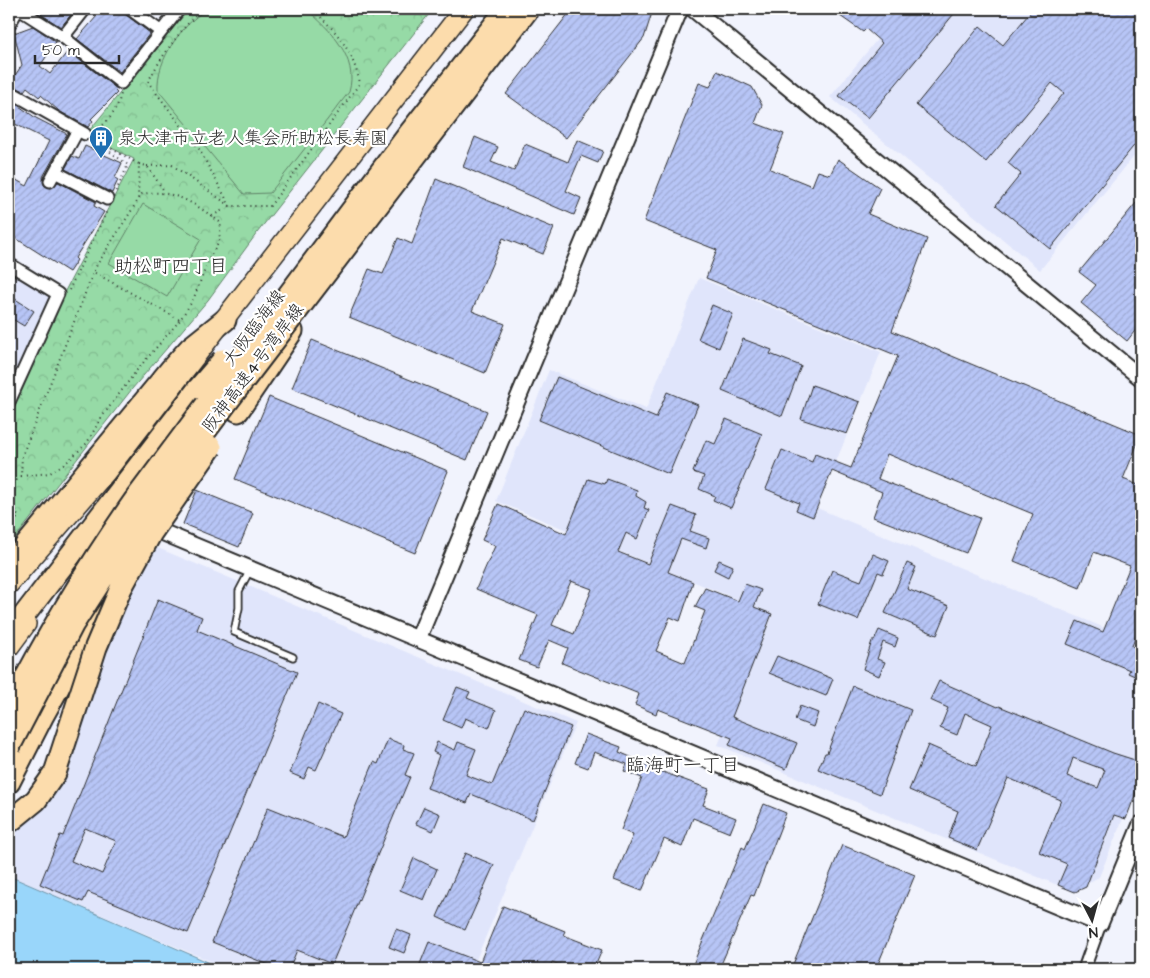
<svg xmlns="http://www.w3.org/2000/svg" width="1150" height="978" font-family="'Architects Daughter','Klee One',sans-serif">
  <style>
    .built { fill: #e0e5fb }
    .park { fill: url(#park-crowns); stroke: #608268 }
    .pitch { fill: #96daa6; stroke: #608268 }
    .water { fill: #99d6fa; stroke: #6d92a7 }
    .building { fill: url(#building-hatch); stroke: #2b2b2b; fill-rule: evenodd }
    .lines { fill: none; stroke-linecap: round; stroke-linejoin: round }
    .service-casing { stroke: #2b2b2b; stroke-width: 9 }
    .minor-casing { stroke: #2b2b2b; stroke-width: 15 }
    .tertiary-casing { stroke: #2b2b2b; stroke-width: 19 }
    .primary-casing { stroke: #2b2b2b; stroke-width: 22 }
    .motorway-casing { stroke: #2b2b2b; stroke-width: 25 }
    .path { stroke: #2b2b2b; stroke-width: 2; stroke-dasharray: 1 4; stroke-linecap: butt }
    .service { stroke: #fff; stroke-width: 5.5 }
    .minor { stroke: #fff; stroke-width: 11 }
    .tertiary { stroke: #fff; stroke-width: 15 }
    .primary { stroke: #fcdcac; stroke-width: 19 }
    .motorway { stroke: #fcdcac; stroke-width: 21 }
    .motorway-bridge-casing { stroke: #2b2b2b; stroke-width: 25; stroke-linecap: butt }
    .motorway-bridge { stroke: #fcdcac; stroke-width: 21 }
    .labels { text-anchor: middle; dominant-baseline: central; stroke-width: 4.5; stroke-linejoin: round; paint-order: stroke }
    .poi-label { font-size: 18px; fill: #2b2b2b; stroke: #fff; text-anchor: start }
    .street-label { font-size: 18px; fill: #2b2b2b; stroke: #fff }
    .neighbourhood-label { font-size: 19px; fill: #2b2b2b; stroke: #fff }
  </style>
  <defs>
    <pattern id="park-crowns" width="20" height="18" patternUnits="userSpaceOnUse" patternTransform="scale(1.25)"><rect width="20" height="18" fill="#96daa6"/><path d="M2 6a3 3 0 1 1 6 0M12 15a3 3 0 1 1 6 0" fill="none" stroke="#81bb8f"/></pattern>
    <pattern id="building-hatch" width="6" height="6" patternUnits="userSpaceOnUse" patternTransform="scale(1.25)"><rect width="6" height="6" fill="#b7c5f6"/><path d="M-1 1l2-2M0 6l6-6M5 7l2-2" fill="none" stroke="#9ea9d3"/></pattern>
  </defs>
  <rect width="100%" height="100%" fill="#f1f3fd"/>
  <filter id="ink" filterUnits="userSpaceOnUse"><feTurbulence type="fractalNoise" baseFrequency=".02" numOctaves="2"/><feDisplacementMap in="SourceGraphic" scale="10" xChannelSelector="R" yChannelSelector="G"/><feConvolveMatrix kernelMatrix="1 2 1 2 8 2 1 2 1" color-interpolation-filters="sRGB"/></filter>
  <g filter="url(#ink)">
    <path class="built" d="M902 9H1141V148L1040 270 830 97Z
      M9 270 48 294 51 304 9 395Z
      M699 278 881 352 817 508 1141 643V775L1099 877 1072 891 718 745 773 614 496 501 549 370 646 409Z
      M153 546 576 723 472 969H229L9 876V832L19 829 38 813 59 789 75 752 98 666 123 602Z"/>
    <path class="park" d="M189 9H433L257 233 208 300 132 389 9 546V414L65 291 134 159 103 144 88 132Z"/>
    <path class="pitch" d="M207 9H306C330 29 359 58 349 92L270 193 244 194 158 90C156 59 182 25 207 9Z
      M143 204 201 239 167 297 109 263Z"/>
    <path class="water" d="M9 876 224 969H9Z"/>
    <path class="building" d="M33 9H69L73 12 61 27Z
      M103 9H123L126 15 150 33 120 72 77 39Z
      M572 9H650L651 16 644 38 566 138 506 94Z
      M830 9H958L868 118 839 96 882 43 866 29 863 32Z
      M1033 9H1141V137L1050 249 996 205 1021 174 1008 163 1064 93 1052 83 986 162 916 105 980 26 1003 45Z
      M33 26 56 42 40 66 50 74 68 51 117 89 115 91 117 93 91 119 93 121 88 127 59 111 41 95 39 97 27 87 24 91 9 84 22 65 14 33Z
      M717 71 752 87 762 105 755 123 784 134 770 169 812 186 818 171 830 175 838 159 880 188 868 214 927 239 892 331 1141 435 1123 479 1141 486V624L1132 646 1141 650V679L1128 673 1130 670 1067 644 1077 621 1103 632 1130 566 1094 552 1080 588 1014 561 1033 514 887 454 878 479 980 518 966 553 873 517 882 492 832 471 813 517 796 510 799 503 766 489 782 450 812 462 815 454 851 468 898 356 706 278 717 250 644 221 699 83 710 87Z
      M9 99 36 118 67 134 43 177 44 185 51 188 58 182 96 202 94 206 104 212 75 258 77 260 69 272 9 234V176L27 186 49 141 9 121Z
      M475 137 498 147 491 162 514 171 525 144 568 162 577 140 603 151 598 163 581 156 566 191 581 198 574 215 463 167Z
      M85 146 122 163 115 178 118 180 112 193 65 169 72 156 79 159Z
      M436 179 554 228 543 254 503 238 472 311 505 324 485 373 349 317 369 269 383 274 398 238 412 244Z
      M1141 197V323L1127 341 1081 303 1096 285 1079 272Z
      M9 295 34 311 24 326 9 317Z
      M712 305 733 314 719 348 698 339Z
      M743 339 772 350 770 354 801 366 782 416 722 391Z
      M312 340 487 411 467 460 292 388Z
      M557 377 656 418 667 392 698 405 669 474 539 420Z
      M812 385 860 402 847 434 801 419Z
      M269 397 448 471 415 553 235 479Z
      M726 419 762 434 731 508 713 500 715 496 699 489 704 476 693 472 706 440 715 444Z
      M588 479 605 484 607 479 637 490 636 496 646 502 644 508 649 510 637 539 626 533 618 552 648 564 672 506 696 515 690 531 709 538 706 548 681 539 668 572 693 582 680 621 670 617 656 651 685 663 705 611 695 607 705 588 738 601 745 584 761 590 754 607 772 614 732 717 797 743 786 769 729 745 732 738 658 709 656 714 635 705 639 694 562 663 568 648 549 640 537 667 519 660 538 615 476 589 495 546 482 540 498 504 566 534ZM571 581 592 589 574 634 552 625Z
      M197 490 253 513 239 547 183 524Z
      M873 554 889 561 883 574 878 572 858 620 818 604 832 570 861 581Z
      M719 560 733 566 728 577 714 570Z
      M907 563 916 567 907 589 949 606 937 635 885 613Z
      M158 599 202 617 197 630 297 672 188 933 88 892 83 902 40 884 60 835 63 836ZM85 828 116 841 102 874 71 861Z
      M879 630 898 638 895 647 883 642 877 659 885 662 879 676 863 669 872 641H874Z
      M777 656 833 679 826 696 769 673Z
      M939 681 998 707 999 706 1113 753 1141 762V779L1126 819 1114 815 1086 887 1075 892 1058 885 1067 864 1039 852 1061 800 1008 778 977 850 948 838 958 811 909 790 928 745 976 766 992 725 965 713 957 735 940 728 948 708 930 700ZM1073 758 1105 770 1098 788 1067 776Z
      M853 686 911 710 880 794 818 769 825 753H827Z
      M457 687 470 692 467 698 496 710 489 728 465 718 461 728 443 720Z
      M318 704 341 714 316 770 309 767 304 779 290 773Z
      M800 706 818 713 813 727 795 720Z
      M524 708 571 727 533 820 471 794 467 803 427 788 439 755 433 752 437 742 455 750 458 742 476 749 466 775 492 785Z
      M586 734 621 747 619 752 642 762 641 764 709 789 703 805 736 818 730 833 693 818 682 847 664 839 642 891 614 880 633 835 621 830 642 778 624 771 627 764 594 752 588 768 575 763Z
      M388 739 404 745 403 749 414 753 405 775 410 777 332 964 297 950 289 969H279L212 942 268 807 343 837 374 762 378 764Z
      M764 804 786 813 754 896 751 895 719 969H691L742 847 745 849Z
      M424 807 440 814 433 831 416 824Z
      M842 845 915 875 876 969H791Z
      M465 853 494 865 465 930 437 917Z
      M414 858 437 869 424 900 400 890Z
      M503 906 565 931 563 935 602 950 594 969H571L552 962 549 969H418L429 942 480 962Z
      M396 929 411 935 404 953 389 947Z"/>
    <g class="lines">
      <g class="service-casing">
        <path id="service" d="M250 570 239 591V608L234 632 293 657"/>
      </g>
      <g class="minor-casing">
        <path id="minor" d="M19 9 63 37 121 83 179 9
          M130 9 160 31
          M9 25 18 9
          M63 37 85 9
          M9 91 85 134
          M55 172 107 199
          M50 181 78 130
          M9 264 58 294 9 402
          M1084 969 1100 924"/>
      </g>
      <g class="tertiary-casing">
        <path id="tertiary" d="M693 9 1141 378
          M145 525 1100 924 1141 824
          M418 639 680 9"/>
      </g>
      <g class="primary-casing">
        <path id="primary" d="M9 584 106 472 464 9
          M9 647 26 624"/>
      </g>
      <g class="motorway-casing">
        <path id="motorway" d="M238 411 292 331
          M9 566 172 368 190 348 225 320
          M9 635 199 388
          M9 782 42 717 109 596"/>
      </g>
      <path class="path" d="M202 9C181 29 162 55 148 82L199 149 230 206
        M95 131C109 122 117 110 121 94
        M94 139 139 164 138 200
        M94 140 128 165 115 193
        M139 164 147 166 165 192
        M147 166 172 165 230 206
        M212 216 230 206H270L360 83C352 50 337 30 311 9
        M95 273 180 320
        M69 290 107 211
        M9 487 21 476 22 456 95 268 142 194C174 188 197 205 221 223L219 242 209 259 193 300 180 320 137 370 101 418 87 443 68 461 50 473 21 476
        M9 509 19 516 9 529"/>
      <use href="#service" class="service"/>
      <use href="#minor" class="minor"/>
      <use href="#tertiary" class="tertiary"/>
      <use href="#primary" class="primary"/>
      <use href="#motorway" class="motorway"/>
      <g class="motorway-bridge-casing">
        <path id="motorway-bridge" d="M199 388 223 360
          M9 710C46 637 88 567 135 500L409 134 507 9
          M9 747 73 624 147 509 227 402 528 9
          M9 822 36 800 55 773 96 647 121 588 151 533 211 447"/>
      </g>
      <use href="#motorway-bridge" class="motorway-bridge"/>
    </g>
  </g>
  <defs>
    <g id="building-pin" transform="scale(1.25)"><path d="M0 17L-7.5 6A9.5 9.5 0 1 1 7.5 6Z" fill="#1f6fb2" stroke="#fff"/><path d="M-4-6H4V6H1V3H-1V6H-4ZM-2.5-4.3h1.7v1.8h-1.7ZM.8-4.3h1.7v1.8H.8ZM-2.5-1h1.7V.8h-1.7ZM.8-1h1.7V.8H.8Z" fill="#fff"/></g>
  </defs>
  <g fill-rule="evenodd">
    <use href="#building-pin" x="101" y="138"/>
  </g>
  <g class="labels">
    <g class="poi-label">
      <text x="118" y="138">泉大津市立老人集会所助松長寿園</text>
    </g>
    <g class="street-label">
      <text transform="translate(254 328) rotate(-53)">大阪臨海線</text>
      <text transform="translate(253 368) rotate(-53)">阪神高速4号湾岸線</text>
    </g>
    <g class="neighbourhood-label">
      <text x="171" y="266">助松町四丁目</text>
      <text x="683" y="765">臨海町一丁目</text>
    </g>
  </g>
  <rect width="1150" height="978" fill="none" stroke="#fff" stroke-width="30"/>
  <rect x="15" y="15" width="1120" height="948" fill="none" stroke="#2b2b2b" stroke-width="2" filter="url(#ink)"/>
  <g transform="translate(1092 920) rotate(174)" stroke="#ffffff" stroke-width="4" paint-order="stroke">
  <path d="M0-4L9 19L0 12L-9 19Z" fill="#2b2b2b"/>
  <text y="-8" font-size="14" font-weight="bold" text-anchor="middle" fill="#2b2b2b">N</text>
  </g>
  <path d="M35 55v8h84v-8" fill="none" stroke="#2b2b2b" stroke-width="2.5"/>
  <text x="42" y="55" font-size="15" fill="#2b2b2b" stroke="#ffffff" stroke-width="4" paint-order="stroke">50 m</text>
</svg>
